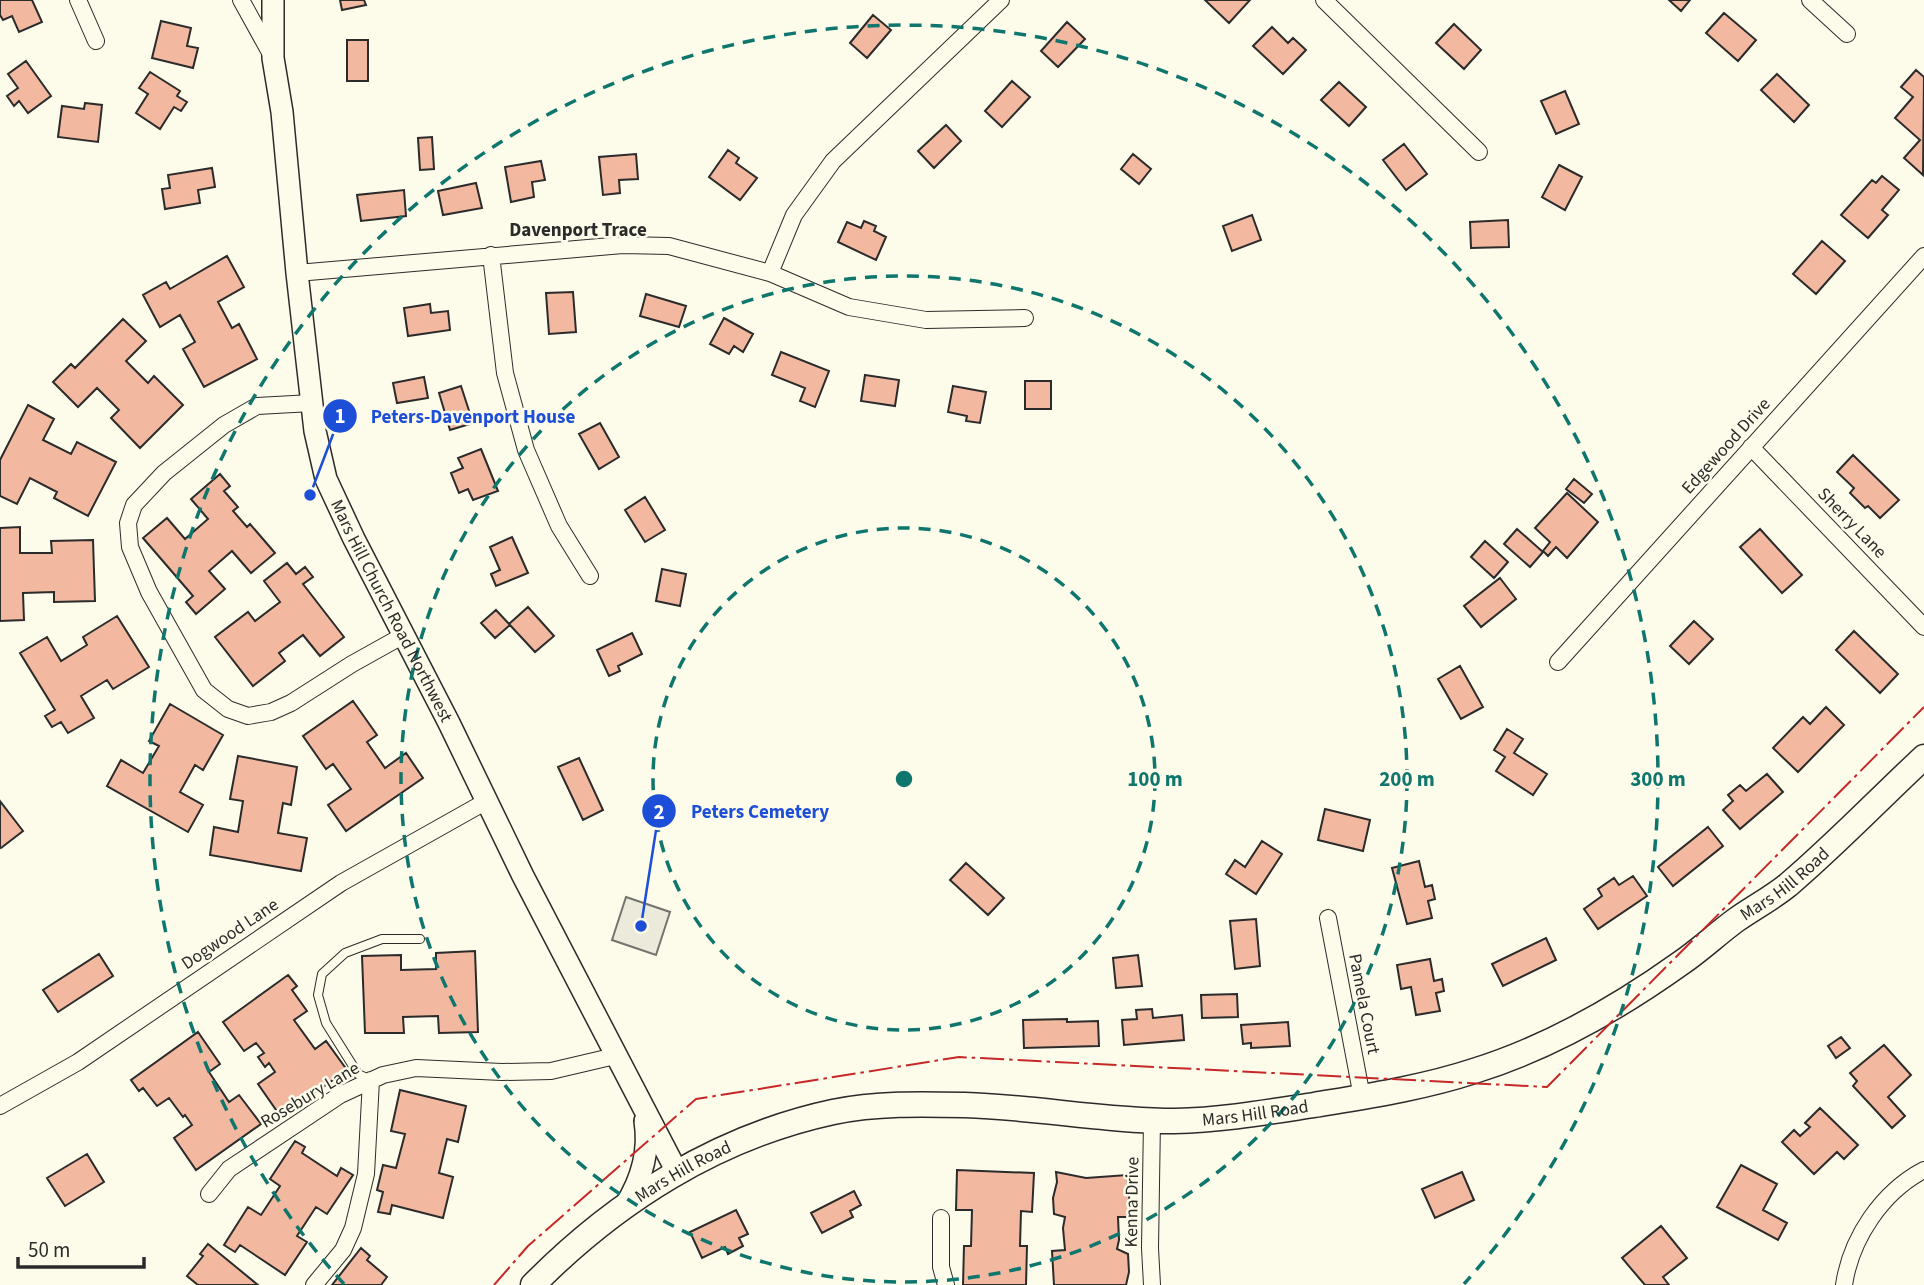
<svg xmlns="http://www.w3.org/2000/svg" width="1924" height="1285" font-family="'Source Sans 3',sans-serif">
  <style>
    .green { fill: #ecebdb; stroke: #74746e; stroke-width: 2 }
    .building { fill: #f2b8a0; stroke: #2b2b2b; stroke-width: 2 }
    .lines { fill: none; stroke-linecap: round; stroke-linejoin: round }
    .lane-casing { stroke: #2b2b2b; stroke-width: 10 }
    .street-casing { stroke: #2b2b2b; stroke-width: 18 }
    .secondary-casing { stroke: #2b2b2b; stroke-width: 24 }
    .primary-casing { stroke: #2b2b2b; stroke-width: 27 }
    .lane { stroke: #fdfbea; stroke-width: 8 }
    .street { stroke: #fdfbea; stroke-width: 16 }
    .secondary { stroke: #fdfbea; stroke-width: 21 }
    .primary { stroke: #fdfbea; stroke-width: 24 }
    .power { stroke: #c62828; stroke-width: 2; stroke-dasharray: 24 5 3.5 5; stroke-linecap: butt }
    .ring { fill: none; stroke: #0f766e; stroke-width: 3.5; stroke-dasharray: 12 9 }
    .labels { text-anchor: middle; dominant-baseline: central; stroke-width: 5; stroke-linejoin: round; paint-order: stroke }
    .street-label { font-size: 18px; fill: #2b2b2b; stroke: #fdfbea }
    .neighbourhood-label { font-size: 19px; font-weight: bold; fill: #2b2b2b; stroke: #fdfbea }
    .centre { fill: #0f766e; stroke: #fdfbea; stroke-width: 3.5 }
    .ring-label { font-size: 21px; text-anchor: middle; font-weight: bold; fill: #0f766e; stroke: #fdfbea; stroke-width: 5; stroke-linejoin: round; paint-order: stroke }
    .leader { fill: none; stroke: #1d4ed8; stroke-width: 2.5 }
    .callout-dot { fill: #1d4ed8; stroke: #fdfbea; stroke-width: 2.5 }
    .mark-label { font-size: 21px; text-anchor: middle; font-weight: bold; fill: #fff }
    .callout-label { font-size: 19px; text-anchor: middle; font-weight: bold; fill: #1d4ed8; stroke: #fdfbea; stroke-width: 5; stroke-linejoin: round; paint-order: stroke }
  </style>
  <rect width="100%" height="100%" fill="#fdfbea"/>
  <path class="green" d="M626 897 670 912 656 955 612 940Z"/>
  <path class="building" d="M0 0H32L42 22 19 32 12 16 3 20 0 15Z
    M340 0H364L366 5 342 10Z
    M1205 0H1250L1229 23Z
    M1669 0H1690L1681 11Z
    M1724 13 1756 40 1738 61 1706 33Z
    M873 15 891 30 867 58 850 43Z
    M161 21 191 28 187 46 198 48 193 68 152 58Z
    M1067 22 1085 39 1058 67 1041 51Z
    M1454 24 1481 50 1464 69 1436 43Z
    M1272 27 1288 43 1293 38 1306 50 1283 74 1253 46Z
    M347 40H368V81H347Z
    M26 61 51 96 28 113 19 101 14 106 7 96 18 88 8 74Z
    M1916 70 1924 77 1923 175 1904 158 1920 140 1895 118 1913 97 1901 87Z
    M150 72 180 91 177 96 187 102 181 111 174 107 160 129 136 113 148 94 139 88Z
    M1777 74 1809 105 1794 122 1761 90Z
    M1012 81 1030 97 1002 127 985 111Z
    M1339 82 1366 107 1349 126 1321 100Z
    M1565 91 1579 124 1556 134 1541 101Z
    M85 103 102 105 98 142 58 137 62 106 84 109Z
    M946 125 961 141 934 168 918 151Z
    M432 137 434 169 420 170 418 138Z
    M1404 144 1427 174 1406 190 1383 160Z
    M728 150 739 158 736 163 757 178 740 200 709 177Z
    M636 154 638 179 619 180 620 193 603 195 599 157Z
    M1133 154 1151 169 1139 184 1121 169Z
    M541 161 545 180 532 182 534 197 511 202 505 167Z
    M1559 165 1582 177 1565 210 1542 197Z
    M212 168 215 187 198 190 200 203 165 209 162 189 170 188 168 175Z
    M1882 176 1899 190 1882 210 1888 215 1868 238 1841 215 1872 180 1876 183Z
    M476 183 482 208 443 215 438 191Z
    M404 190 406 216 361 221 357 195Z
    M1252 215 1261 240 1232 251 1223 226Z
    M1508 220 1509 247 1471 248 1470 222Z
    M864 221 876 226 874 231 886 237 876 260 838 242 847 222 861 228Z
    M1822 241 1845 261 1816 294 1793 274Z
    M227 256 244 287 218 302 232 328 239 324 257 359 204 387 183 349 195 342 180 315 160 327 143 295 166 282 170 289Z
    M573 292 576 332 549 334 546 293Z
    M646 294 686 306 679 327 640 316Z
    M430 304 431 313 448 311 450 330 408 336 404 308Z
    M724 318 753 334 743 352 734 346 729 354 710 344Z
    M123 319 146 341 126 361 148 383 154 376 183 405 140 448 111 418 119 410 97 388 78 407 53 382 71 364 75 368Z
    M781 352 829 371 815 407 800 401 805 388 772 375Z
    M865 375 899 380 895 406 861 401Z
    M424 377 428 398 397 403 393 383Z
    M1025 381H1051V409H1025Z
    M461 386 473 423 450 430 439 393Z
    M953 386 986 392 980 423 966 421 967 416 948 412Z
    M28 405 54 419 43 440 71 454 77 442 116 462 88 516 54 498 57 492 30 478 17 504 0 496V460Z
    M600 423 619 457 599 469 579 434Z
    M481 449 498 491 473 500 468 489 459 493 451 473 463 468 458 458Z
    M1853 455 1899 500 1880 518 1868 506 1865 508 1850 493 1854 488 1837 472Z
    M220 474 230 486 224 491 238 507 233 511 247 527 250 524 275 553 251 573 232 551 209 571 225 589 196 614 186 602 193 596 143 538 167 518 185 539 208 519 191 499Z
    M1574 479 1592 494 1584 503 1566 489Z
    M1567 493 1598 522 1567 558 1556 547 1548 556 1543 551 1550 542 1535 528Z
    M645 497 665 530 645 542 625 510Z
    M20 527V553H52L51 541 93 540 95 601 54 602V592L23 593 24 620 0 621V528Z
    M1517 529 1543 552 1530 567 1504 544Z
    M1760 529 1802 575 1782 593 1740 547Z
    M512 537 528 573 496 586 491 574 500 570 490 547Z
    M1485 541 1508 562 1494 578 1471 557Z
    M287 563 296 574 305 567 313 577 303 584 344 637 320 656 303 635 279 653 285 661 253 686 215 637 248 612 255 621 280 602 264 581Z
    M662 569 686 574 680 606 656 601Z
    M1500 578 1516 599 1481 627 1464 606Z
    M528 607 554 636 535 652 509 624Z
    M496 610 510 625 495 638 481 623Z
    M117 616 149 667 113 689 107 680 81 696 94 718 68 733 61 722 52 727 45 716 55 710 20 653 47 637 61 661 87 645 83 637Z
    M1694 621 1713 639 1689 664 1670 646Z
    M1854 631 1898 674 1880 693 1836 650Z
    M632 633 642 654 618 666 620 671 609 676 597 650Z
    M1460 666 1483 707 1461 719 1438 679Z
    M353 701 377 735 367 742 385 768 406 753 423 778 346 831 328 805 351 789 333 764 326 769 303 736Z
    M170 704 223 735 203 770 195 765 180 792 203 805 188 832 107 786 121 760 143 773 159 746 149 741Z
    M1826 707 1844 725 1798 772 1773 748 1803 717 1810 724Z
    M1507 729 1523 739 1514 753 1547 774 1533 795 1496 771 1505 757 1494 750Z
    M238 756 297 767 291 805 283 803 278 833 307 838 301 871 210 855 214 827 238 832 243 801 230 799Z
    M579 758 603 810 583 820 558 767Z
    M1767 774 1783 792 1740 829 1723 810 1733 801 1728 795 1740 785 1746 791Z
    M0 801 23 831 1 848 0 847Z
    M1325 809 1370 820 1363 851 1318 840Z
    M1708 827 1723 846 1673 886 1658 867Z
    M1262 841 1282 854 1256 894 1226 874 1235 860 1245 867Z
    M1419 861 1425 887 1432 885 1435 899 1428 901 1432 918 1407 924 1392 868Z
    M966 863 1004 898 988 915 950 880Z
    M1633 876 1647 896 1598 929 1584 909 1602 896 1598 889 1614 878 1619 885Z
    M1256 919 1260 966 1235 969 1230 921Z
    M1546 938 1556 960 1503 986 1492 964Z
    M475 951 478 1032 439 1033 438 1016 403 1017 404 1033H365L362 956 401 955V970L436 969V953Z
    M99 954 113 976 58 1012 43 990Z
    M1138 955 1142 986 1116 988 1113 958Z
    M1430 959 1434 981 1442 979 1444 991 1436 993 1440 1011 1416 1015 1411 987 1401 989 1397 965Z
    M288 975 297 986 292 990 307 1011 294 1020 315 1049 326 1041 347 1070 281 1117 258 1084 275 1072 269 1063 265 1067 258 1057 264 1053 256 1043 244 1051 223 1022Z
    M1237 994 1238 1017 1202 1018 1201 995Z
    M1152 1009 1153 1018 1182 1015 1184 1040 1124 1045 1122 1020 1137 1019 1136 1010Z
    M1067 1019V1022L1098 1021 1099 1046 1024 1048 1023 1020Z
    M1288 1022 1290 1046 1251 1048V1043L1243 1044 1241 1025Z
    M198 1032 220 1064 209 1072 229 1102 239 1095 261 1124 196 1170 174 1138 192 1125 185 1115 183 1117 169 1098 157 1106 143 1088 139 1091 131 1080Z
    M1841 1037 1850 1048 1836 1058 1828 1046Z
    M1884 1045 1911 1075 1888 1097 1905 1116 1892 1128 1853 1086 1857 1081 1850 1073Z
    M400 1090 466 1106 458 1142 447 1139 439 1173 453 1177 443 1218 392 1205 390 1214 378 1212 383 1192 377 1190 383 1165 396 1168 405 1134 391 1131Z
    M1820 1108 1858 1145 1844 1159 1837 1152 1814 1174 1782 1142 1794 1130 1800 1136 1810 1127 1805 1123Z
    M295 1141 305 1147 302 1153 337 1176 341 1168 353 1175 327 1214 316 1207 297 1236 307 1242 285 1275 240 1245 235 1252 224 1245 248 1207 261 1215 280 1186 270 1179Z
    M87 1154 104 1182 65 1206 47 1178Z
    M1741 1165 1777 1184 1763 1210 1787 1223 1778 1240 1717 1207Z
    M957 1170 1034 1173 1032 1212 1021 1211 1020 1246H1027L1026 1285H963L964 1246H971L972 1210H956Z
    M1056 1172 1086 1178 1127 1175 1130 1206 1127 1217H1118L1119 1240 1117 1249 1128 1254 1129 1272 1126 1285H1054L1052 1251 1065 1250 1063 1228 1065 1217 1054 1214 1053 1198 1057 1182Z
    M1462 1172 1474 1200 1435 1218 1422 1189Z
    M854 1191 861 1205 850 1211 853 1217 822 1233 811 1213Z
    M736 1210 748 1234 739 1238 743 1246 728 1254 725 1247 702 1258 690 1232Z
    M1661 1226 1687 1258 1663 1277 1669 1285H1645L1622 1258Z
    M208 1244 258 1285H198L187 1276 203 1256 200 1254Z
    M361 1248 370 1256 367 1260 387 1277 381 1285H332Z"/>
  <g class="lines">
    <g class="lane-casing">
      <path id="lane" d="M371 1080 358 1074 326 1023 318 995 322 974 345 953 382 939H420"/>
    </g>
    <g class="street-casing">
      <path id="street" d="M78 0 96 41
        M241 0 272 56
        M1324 0 1479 152
        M1810 0 1847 34
        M491 255 505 373 526 450 559 526 590 576
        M297 273 623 245 669 246 770 273 849 307 926 320 1025 318
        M770 273 794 215 833 161 1001 0
        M312 403 257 406 224 425 164 473 134 505 128 523 130 547 149 592 204 690 228 709 248 716 271 712 291 703 352 664 404 635
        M1751 447 1924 627
        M1558 662 1924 256
        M1328 918 1362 1097
        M0 1106 78 1062 341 883 485 802
        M209 1194 229 1169 340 1095 383 1075 416 1068 502 1072 551 1071 615 1056
        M941 1218V1267L946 1285
        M314 1285 343 1250 353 1228 366 1174 371 1080
        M1152 1285 1150 1248 1152 1120
        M1844 1285C1851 1238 1882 1192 1924 1170"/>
    </g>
    <g class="secondary-casing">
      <g id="secondary">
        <path id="s1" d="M273 0V58L282 112 297 273 315 431 326 479 354 539 449 723 523 876 677 1172"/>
        <path d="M625 1206C642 1179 650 1152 645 1121"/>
      </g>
    </g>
    <g class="primary-casing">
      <g id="primary">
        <path id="s2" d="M533 1285C616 1201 717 1137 833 1112 876 1103 921 1104 965 1105 1035 1107 1104 1121 1175 1121 1222 1120 1268 1112 1314 1105 1368 1096 1422 1088 1474 1071 1548 1048 1618 1008 1681 963 1700 950 1717 934 1736 920 1753 908 1772 898 1788 885 1835 845 1879 799 1924 757"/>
      </g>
    </g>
    <use href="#lane" class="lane"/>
    <use href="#street" class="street"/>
    <use href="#secondary" class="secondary"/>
    <use href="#primary" class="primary"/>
    <path class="power" d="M494 1285 528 1246 696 1099 959 1057 1547 1087 1924 707"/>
  </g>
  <g class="ring">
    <circle cx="904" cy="779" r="251"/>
    <circle cx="904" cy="779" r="503"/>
    <path d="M344 1284A754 754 0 1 1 1464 1284"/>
  </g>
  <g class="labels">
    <g class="street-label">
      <text transform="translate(1726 446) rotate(-48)">Edgewood Drive</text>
      <text transform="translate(1852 523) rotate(46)">Sherry Lane</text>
      <text stroke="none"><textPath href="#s1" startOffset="630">Mars Hill Church Road Northwest</textPath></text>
      <text stroke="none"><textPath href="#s2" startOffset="1363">Mars Hill Road</textPath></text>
      <text transform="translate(230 934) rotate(-34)">Dogwood Lane</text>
      <text transform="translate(1364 1004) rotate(79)">Pamela Court</text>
      <text transform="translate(310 1095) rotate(-31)">Rosebury Lane</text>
      <text stroke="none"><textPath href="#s2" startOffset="775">Mars Hill Road</textPath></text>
      <text stroke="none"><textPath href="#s2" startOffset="189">Mars Hill Road</textPath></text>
      <text transform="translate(1132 1202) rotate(-89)">Kenna Drive</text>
    </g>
    <g class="neighbourhood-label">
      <text x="578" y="230">Davenport Trace</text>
    </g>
  </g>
  <circle cx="904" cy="779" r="10" class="centre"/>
  <g class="ring-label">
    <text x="1155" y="786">100 m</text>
    <text x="1407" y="786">200 m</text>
    <text x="1658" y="786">300 m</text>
  </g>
  <path class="leader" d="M310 495L340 416M641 926L659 811"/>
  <g class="callout-dot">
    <circle cx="310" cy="495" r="7"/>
    <circle cx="641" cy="926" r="7"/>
    <circle cx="340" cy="416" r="18"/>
    <circle cx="659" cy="811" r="18"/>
  </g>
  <g class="mark-label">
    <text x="340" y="423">1</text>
    <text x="659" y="819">2</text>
  </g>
  <g class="callout-label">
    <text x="473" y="423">Peters-Davenport House</text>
    <text x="760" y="818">Peters Cemetery</text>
  </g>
  <path d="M18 1257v10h126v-10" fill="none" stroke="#2b2b2b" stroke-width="3.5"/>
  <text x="28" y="1257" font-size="21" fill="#2b2b2b" stroke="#fdfbea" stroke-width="5" paint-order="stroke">50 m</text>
</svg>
